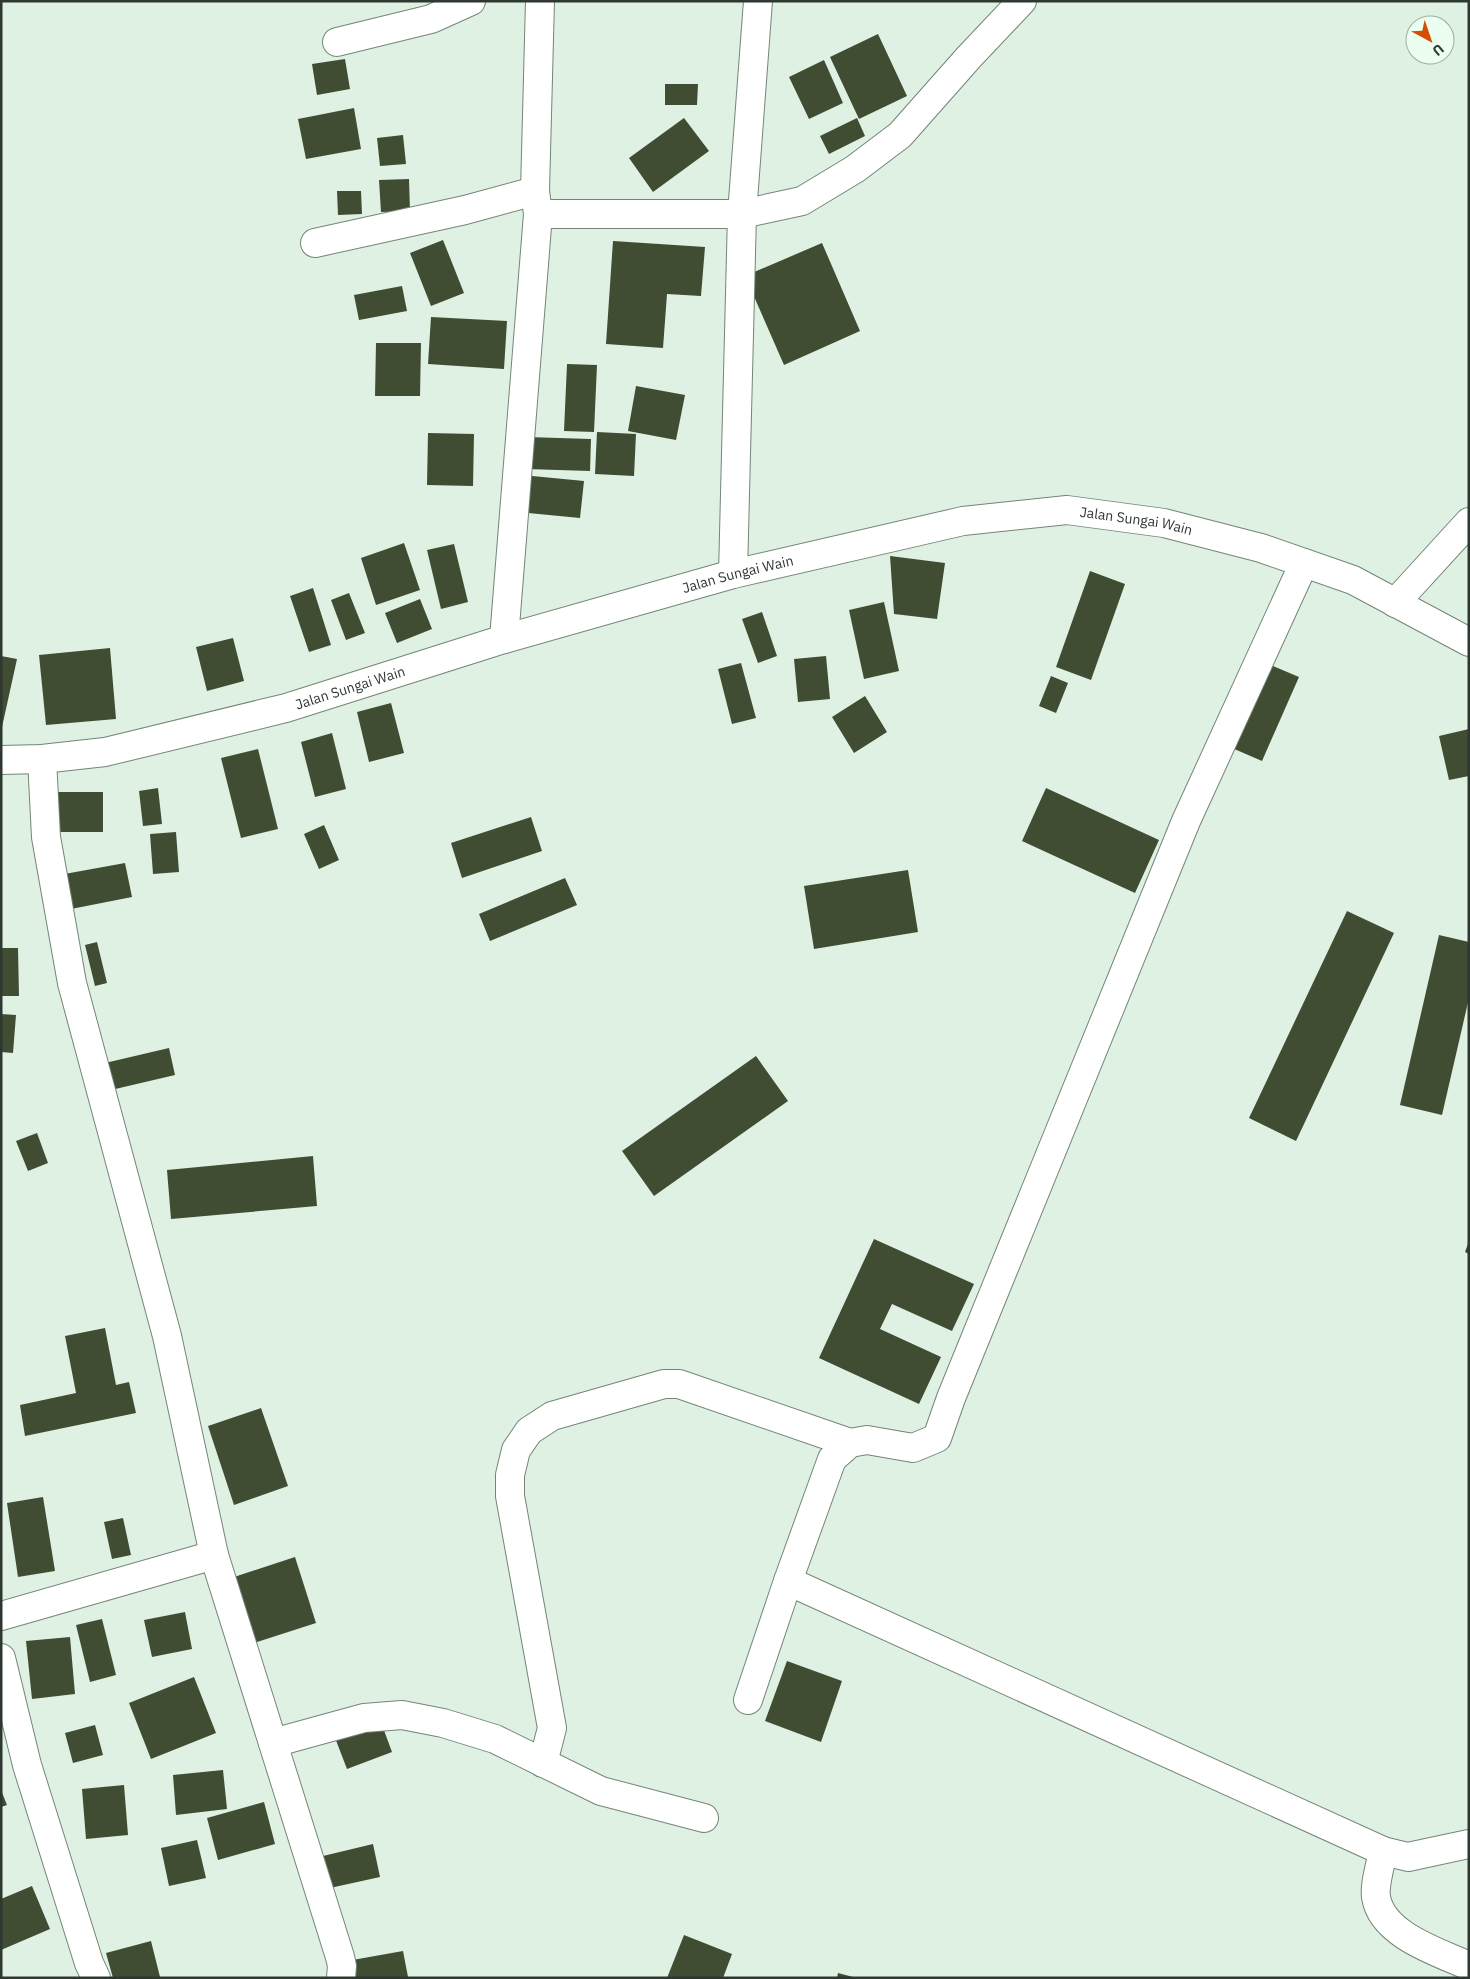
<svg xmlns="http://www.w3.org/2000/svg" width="1470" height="1979" font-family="'IBM Plex Sans',sans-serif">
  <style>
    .building { fill: #404d33 }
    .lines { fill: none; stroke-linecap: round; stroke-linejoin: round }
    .minor-casing { stroke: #748578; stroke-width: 30 }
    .minor { stroke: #fff; stroke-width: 28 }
    .labels { text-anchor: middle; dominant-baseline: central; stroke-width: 5; stroke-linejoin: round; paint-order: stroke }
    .street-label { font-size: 14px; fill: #2f3731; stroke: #ebfeef }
  </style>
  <rect width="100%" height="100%" fill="#def1e2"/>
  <path class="building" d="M878 34 907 96 859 119 830 57Z
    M345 59 350 89 317 95 312 64Z
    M824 60 843 103 809 119 789 77Z
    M665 84H698L697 105H665Z
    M354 108 361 149 306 159 298 119Z
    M684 118 709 151 653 192 629 158Z
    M857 118 865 136 829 154 820 136Z
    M403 135 406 164 380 166 377 138Z
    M409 179 410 211 381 212 379 180Z
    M337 191H361L362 214 338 215Z
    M443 240 464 293 431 306 410 253Z
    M613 241 705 247 701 296 667 294 663 348 606 344Z
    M822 243 860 331 784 365 745 276Z
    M402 286 407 311 359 320 354 295Z
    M431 317 507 321 504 369 428 364Z
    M376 343H421L420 396H375Z
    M567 364 597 365 594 432 564 431Z
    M636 386 685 395 676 440 628 431Z
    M597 432 636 434 634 476 595 474Z
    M428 433 474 434 473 486 427 485Z
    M527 437 591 439 590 471 526 469Z
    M522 475 584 481 580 518 518 512Z
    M404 543 420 590 376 605 361 558Z
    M454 544 468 602 441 609 427 550Z
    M890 556 945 563 937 619 894 614Z
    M1090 571 1125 584 1091 680 1056 667Z
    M313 588 331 645 309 652 290 596Z
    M349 593 365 633 346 640 331 600Z
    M420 599 432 629 397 643 385 613Z
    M884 602 899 671 864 679 849 610Z
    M762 612 777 656 758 663 742 619Z
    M233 638 244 681 207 691 196 647Z
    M110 648 116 719 46 725 39 655Z
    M1 656 17 659 2 727 1 726Z
    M826 656 830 699 798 702 794 659Z
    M741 663 756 718 732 724 718 669Z
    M1268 664 1299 677 1262 761 1232 748Z
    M1051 676 1068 683 1056 713 1039 706Z
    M865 696 887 732 854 753 832 717Z
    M391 703 404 753 369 762 357 712Z
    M1469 729V776L1449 780 1439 736Z
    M332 733 346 789 315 797 301 742Z
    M258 749 278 829 241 838 221 758Z
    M158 788 162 824 143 826 139 791Z
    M1046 788 1159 840 1135 893 1022 841Z
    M57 792H103V832H56Z
    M531 817 542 851 462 878 451 843Z
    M324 825 339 860 319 869 304 834Z
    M176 832 179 872 153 874 150 834Z
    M125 863 132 897 66 910 59 875Z
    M908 870 918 932 814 949 804 886Z
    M565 878 577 905 490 941 479 914Z
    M1347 911 1394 933 1296 1141 1249 1118Z
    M1439 935 1469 942V998L1442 1115 1400 1105Z
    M97 942 107 983 95 986 85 945Z
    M1 948H18L19 996H1Z
    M1 1014 16 1015 13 1053 1 1052Z
    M169 1048 175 1075 111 1090 105 1063Z
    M756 1056 788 1101 654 1196 622 1151Z
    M37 1133 48 1163 28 1171 16 1141Z
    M313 1156 317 1206 171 1219 167 1170Z
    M874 1239 974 1284 952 1331 892 1304 880 1329 941 1357 919 1404 819 1358Z
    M1469 1241V1254L1465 1252Z
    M105 1328 116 1385 129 1382 136 1413 25 1436 20 1405 76 1393 65 1336Z
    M261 1408 288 1486 234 1505 208 1426Z
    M43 1497 55 1571 18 1577 7 1503Z
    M123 1518 131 1555 112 1559 104 1522Z
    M295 1557 316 1623 248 1645 228 1579Z
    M185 1612 192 1649 152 1657 144 1620Z
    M102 1619 116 1675 90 1682 76 1625Z
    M70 1637 75 1694 32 1699 26 1641Z
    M787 1661 842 1681 821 1742 765 1721Z
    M194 1677 216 1733 151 1759 129 1703Z
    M378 1714 392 1752 347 1769 332 1730Z
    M95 1725 103 1755 73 1763 65 1733Z
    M223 1770 227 1809 176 1815 173 1775Z
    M124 1785 128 1835 86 1839 82 1789Z
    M1 1790 7 1805 1 1807Z
    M264 1802 275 1844 218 1860 207 1818Z
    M197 1840 206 1878 169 1886 161 1848Z
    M373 1844 380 1877 330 1888 323 1856Z
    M32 1886 50 1929 1 1950V1899Z
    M684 1935 732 1954 723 1978H667Z
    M151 1941 160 1977 113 1978 106 1953Z
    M403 1951 408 1977 350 1978 347 1961Z
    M838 1973 853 1977V1978H837Z"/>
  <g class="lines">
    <g class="minor-casing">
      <g id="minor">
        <path d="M337 42 431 19 471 1"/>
        <path d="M538 214H742L802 201 855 169 900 135 969 57 1022 1"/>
        <path d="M315 243 465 210 535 191"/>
        <path d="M733 574 742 214 758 1"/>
        <path d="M1395 603 1469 522"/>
        <path d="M504 639 538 214 535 191 540 1"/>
        <path id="s1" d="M1 760 42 759 105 752 286 708 504 639 733 574 963 521 1067 510 1164 523 1261 548 1353 580 1469 642"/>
        <path d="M214 1555 340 1957 342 1966 341 1978"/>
        <path d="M788 1581 1383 1851 1408 1857 1469 1844"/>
        <path d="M1 1616 214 1555 167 1336 72 983 46 837 42 759"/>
        <path d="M1 1658 27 1765 89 1963 96 1978"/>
        <path d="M748 1700 788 1581 832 1459 850 1443 867 1440 913 1448 937 1438 951 1398 1186 821 1304 563"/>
        <path d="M273 1743 364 1718 402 1715 443 1723 495 1739 601 1791 704 1818"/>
        <path d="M543 1763 552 1728 510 1496V1475L516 1450 529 1431 552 1416 664 1384H679L850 1443"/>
        <path d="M1383 1851C1381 1863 1374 1885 1376 1897 1382 1935 1438 1952 1469 1966"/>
      </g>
    </g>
    <use href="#minor" class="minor"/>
  </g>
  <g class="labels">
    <g class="street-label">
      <text stroke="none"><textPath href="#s1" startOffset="1168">Jalan Sungai Wain</textPath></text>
      <text stroke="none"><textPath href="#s1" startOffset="762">Jalan Sungai Wain</textPath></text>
      <text stroke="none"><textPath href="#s1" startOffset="358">Jalan Sungai Wain</textPath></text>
    </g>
  </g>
  <rect width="1470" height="1979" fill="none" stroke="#2f3731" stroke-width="5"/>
  <g transform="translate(1430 40) rotate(140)"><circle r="24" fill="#ebfeef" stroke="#a0aea3"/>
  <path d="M0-4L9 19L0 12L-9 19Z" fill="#d34f05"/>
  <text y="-8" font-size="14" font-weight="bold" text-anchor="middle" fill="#2f3731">U</text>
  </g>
</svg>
